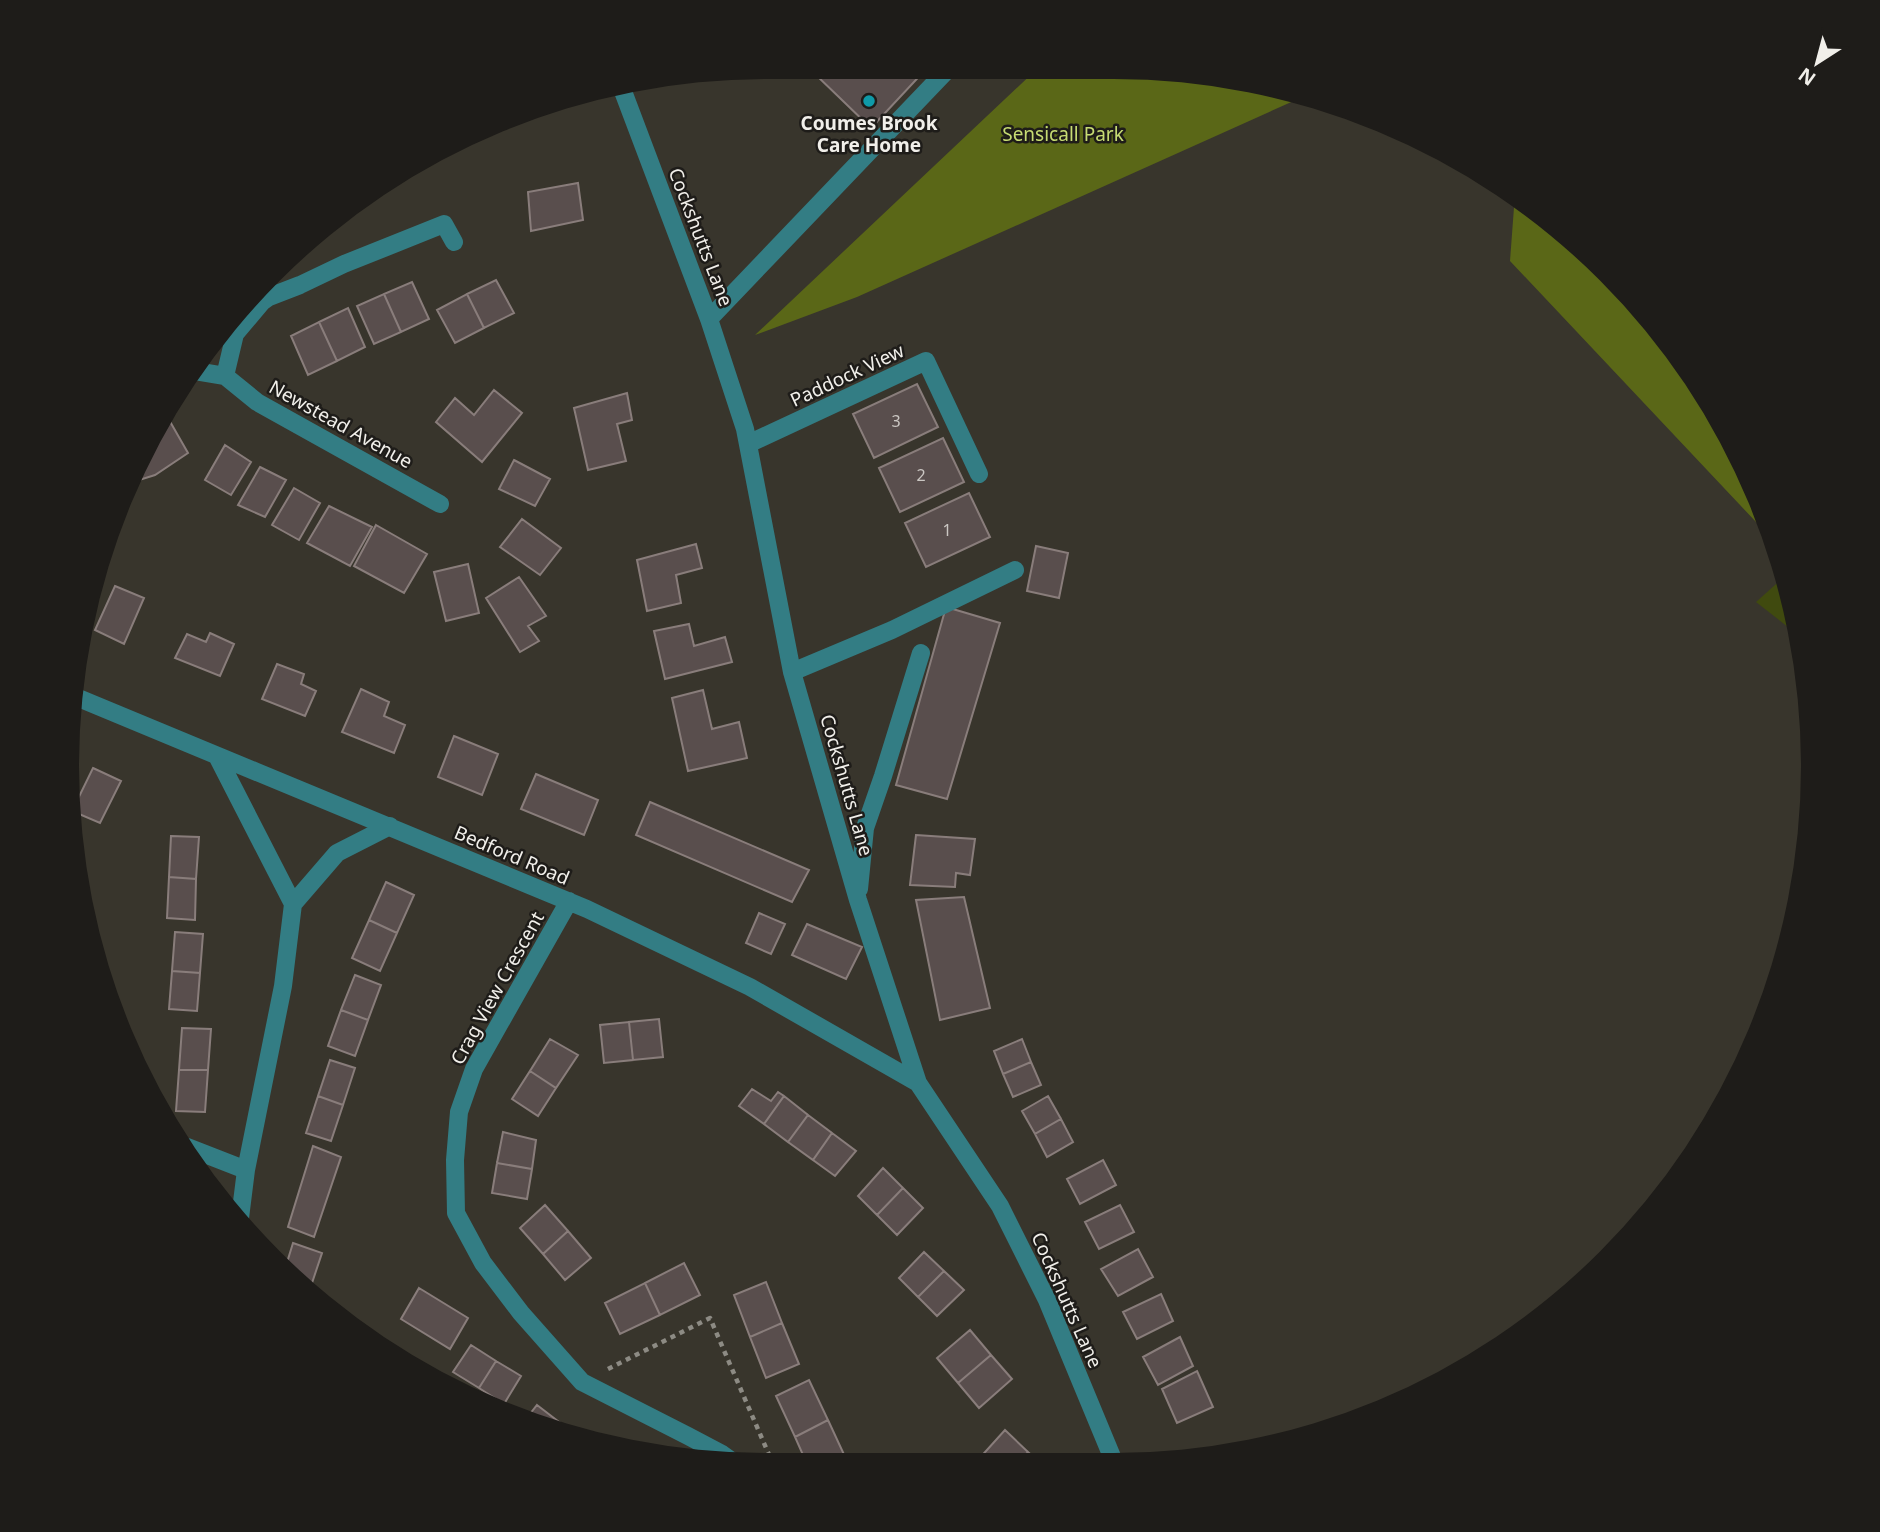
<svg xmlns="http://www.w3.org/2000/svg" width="1880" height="1532" font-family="'Noto Sans',sans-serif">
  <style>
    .green { fill: #404a0f }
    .forest { fill: #5a6717 }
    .building { fill: #594e4d; stroke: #897d7b; stroke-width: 2 }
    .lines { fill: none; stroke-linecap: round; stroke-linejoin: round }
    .path { stroke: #8d8b84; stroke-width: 4.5; stroke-dasharray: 5 5; stroke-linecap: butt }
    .minor { stroke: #337d84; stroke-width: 18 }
    .culture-dot { fill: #0f9aa8; stroke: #1e1c19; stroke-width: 2.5 }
    .labels { text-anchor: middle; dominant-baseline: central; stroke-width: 5; stroke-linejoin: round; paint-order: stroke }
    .number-label { font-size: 16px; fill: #cbc7c3 }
    .poi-label { font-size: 19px; font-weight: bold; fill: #f1efea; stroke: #1e1c19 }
    .park-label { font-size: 19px; fill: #c7dc73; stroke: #1e1c19 }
    .street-label { font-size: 19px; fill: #f1efea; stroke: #1e1c19 }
  </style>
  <rect width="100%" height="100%" fill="#38352c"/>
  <path class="green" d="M1786 575 1790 585 1798 635 1756 602Z"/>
  <path class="forest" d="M1038 68H1160L1295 90 1307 95 857 297 755 335Z
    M1515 194 1576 240 1669 340 1741 456 1773 540 1510 261Z"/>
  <path class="building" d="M822 67H928L871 128 815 74Z
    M578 183 583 220 531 231 528 192Z
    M496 280 514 313 484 328 467 294Z
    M412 282 429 319 401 332 384 294Z
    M384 294 401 332 374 344 357 306Z
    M467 294 484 328 455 343 437 310Z
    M348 308 365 347 337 361 319 322Z
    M319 322 337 361 308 375 291 336Z
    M917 384 938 427 874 458 853 414Z
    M494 390 522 413 482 462 436 422 455 398 474 415Z
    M627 393 632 420 617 424 626 461 588 470 574 408Z
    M164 411 188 453 155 475 133 482 160 416Z
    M943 438 964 482 900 512 879 468Z
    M225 445 251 462 231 495 205 480Z
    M514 460 550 479 535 506 499 489Z
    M260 467 286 480 265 517 238 505Z
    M294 488 320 503 299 540 272 525Z
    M969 493 990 537 926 567 905 523Z
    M329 506 372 527 350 566 307 543Z
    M522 519 561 548 540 575 500 547Z
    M376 525 427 554 404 593 354 566Z
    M696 544 702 568 676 575 681 603 647 611 637 560Z
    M1036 546 1068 553 1059 598 1027 591Z
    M468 564 479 613 446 621 434 572Z
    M519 577 546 616 528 626 539 641 520 652 486 598Z
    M115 586 144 598 124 644 95 630Z
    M946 607 1000 623 947 799 896 785Z
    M689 624 694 646 725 637 732 662 665 679 654 631Z
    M210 633 234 644 220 676 175 658 187 634 206 642Z
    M277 664 304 674 301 684 316 691 305 716 262 699Z
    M361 689 389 702 384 716 405 725 394 753 342 732Z
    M703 690 712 729 739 722 747 758 688 771 672 698Z
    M454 736 498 754 482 795 438 777Z
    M93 768 121 781 100 823 72 811Z
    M536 774 598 800 584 835 521 809Z
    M650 802 809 870 792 902 636 835Z
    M916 835 975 839 970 875 956 873 955 887 910 885Z
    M171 836 199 837 196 879 169 877Z
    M169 877 196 879 195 920 167 918Z
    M386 882 414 895 397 933 369 920Z
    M964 897 990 1008 940 1020 916 900Z
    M759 913 785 924 771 954 746 943Z
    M369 920 397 933 380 971 352 958Z
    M807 924 862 947 846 979 792 955Z
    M175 932 203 934 200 973 172 971Z
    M172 971 200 973 197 1011 169 1009Z
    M355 975 381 985 368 1020 341 1010Z
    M341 1010 368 1020 355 1056 328 1046Z
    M659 1019 663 1057 633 1060 629 1022Z
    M629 1022 633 1060 604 1063 600 1025Z
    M182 1028 211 1029 208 1070H179Z
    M550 1039 578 1055 556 1088 530 1071Z
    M1022 1039 1031 1062 1003 1074 994 1051Z
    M330 1060 355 1068 343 1105 318 1096Z
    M1031 1062 1041 1085 1013 1097 1003 1074Z
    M179 1070H208L205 1112 176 1111Z
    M530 1071 556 1088 538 1116 512 1099Z
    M752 1089 771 1101 778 1092 784 1096 764 1124 739 1106Z
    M318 1096 343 1105 331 1141 306 1133Z
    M784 1096 808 1115 788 1142 764 1124Z
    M1048 1096 1061 1119 1035 1134 1022 1111Z
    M808 1115 832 1133 813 1160 788 1142Z
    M1061 1119 1073 1142 1047 1157 1035 1134Z
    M503 1132 536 1140 532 1169 497 1163Z
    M832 1133 856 1151 835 1176 813 1160Z
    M313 1146 341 1157 314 1237 288 1227Z
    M1103 1160 1116 1185 1080 1204 1067 1179Z
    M497 1163 532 1169 527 1199 492 1193Z
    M883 1168 903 1188 877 1215 858 1196Z
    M903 1188 923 1208 897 1235 877 1215Z
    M545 1205 568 1231 543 1254 520 1228Z
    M1120 1205 1134 1232 1099 1249 1085 1222Z
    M568 1231 591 1258 565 1280 543 1254Z
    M293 1243 322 1253 309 1292 285 1269Z
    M1138 1249 1153 1277 1118 1296 1101 1269Z
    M924 1252 944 1271 918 1297 899 1278Z
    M684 1263 700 1295 660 1315 645 1283Z
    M944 1271 964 1290 937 1316 918 1297Z
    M766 1282 782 1323 750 1337 734 1295Z
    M645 1283 660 1315 620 1334 605 1303Z
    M419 1288 468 1318 450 1349 401 1319Z
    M1161 1294 1173 1321 1137 1339 1123 1312Z
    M782 1323 799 1364 766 1378 750 1337Z
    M970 1330 991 1355 958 1383 937 1358Z
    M1180 1337 1193 1366 1158 1385 1143 1357Z
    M471 1345 496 1361 479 1388 453 1372Z
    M991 1355 1012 1379 979 1408 958 1383Z
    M496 1361 521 1376 504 1404 479 1388Z
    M1197 1371 1213 1407 1177 1423 1162 1389Z
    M809 1380 828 1420 795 1437 776 1396Z
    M537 1405 572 1432 569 1436 526 1419Z
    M828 1420 847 1461 841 1464H807L795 1437Z
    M1005 1430 1028 1452 1017 1464H980L977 1461Z
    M1028 1452 1041 1464H1017Z"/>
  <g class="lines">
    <path class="path" d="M608 1369 710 1318 773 1464"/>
    <path class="minor" d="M621 86 709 319 745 429 792 672 858 900 918 1083 1000 1206 1047 1300 1115 1464
      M709 319 950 67
      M195 371 225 376 257 402 440 504
      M225 376 235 334 262 302 269 297 300 285 344 264 444 224 454 242
      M748 444 926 361 979 474
      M792 672 892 630 1015 570
      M76 697 587 909 750 987 918 1083
      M218 758 293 904
      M859 889 865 828 883 776 921 653
      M569 901 474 1069 459 1112 455 1160 456 1213 483 1263 521 1313 582 1382 688 1436 722 1454 736 1464
      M187 1147 246 1170
      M239 1226 246 1170 283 986 293 904 337 853 390 826"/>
  </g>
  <circle class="culture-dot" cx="869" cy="101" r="7"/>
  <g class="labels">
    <g class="number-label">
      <text x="896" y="421">3</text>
      <text x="921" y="475">2</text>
      <text x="947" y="530">1</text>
    </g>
    <g class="poi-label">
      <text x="869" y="123">Coumes Brook<tspan x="869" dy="22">Care Home</tspan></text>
    </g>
    <g class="park-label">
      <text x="1063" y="134">Sensicall Park</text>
    </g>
    <g class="street-label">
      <text transform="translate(701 237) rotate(69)">Cockshutts Lane</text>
      <text transform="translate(847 375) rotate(-25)">Paddock View</text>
      <text transform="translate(341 424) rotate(29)">Newstead Avenue</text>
      <text transform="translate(847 785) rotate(74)">Cockshutts Lane</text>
      <text transform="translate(512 855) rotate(23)">Bedford Road</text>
      <text transform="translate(497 988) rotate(-61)">Crag View Crescent</text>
      <text transform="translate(1067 1300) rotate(66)">Cockshutts Lane</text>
    </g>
  </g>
  <path d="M0 0H1880V1532H0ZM766 79H1114A687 687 0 0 1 1801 766V766A687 687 0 0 1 1114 1453H766A687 687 0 0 1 79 766V766A687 687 0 0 1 766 79Z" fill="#1e1c19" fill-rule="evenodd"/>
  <g transform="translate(1817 63) rotate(216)" stroke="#1e1c19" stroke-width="5" paint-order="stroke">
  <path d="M0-5L12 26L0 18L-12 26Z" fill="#f1efea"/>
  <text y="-10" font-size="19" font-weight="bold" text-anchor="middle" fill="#f1efea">N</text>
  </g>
</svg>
